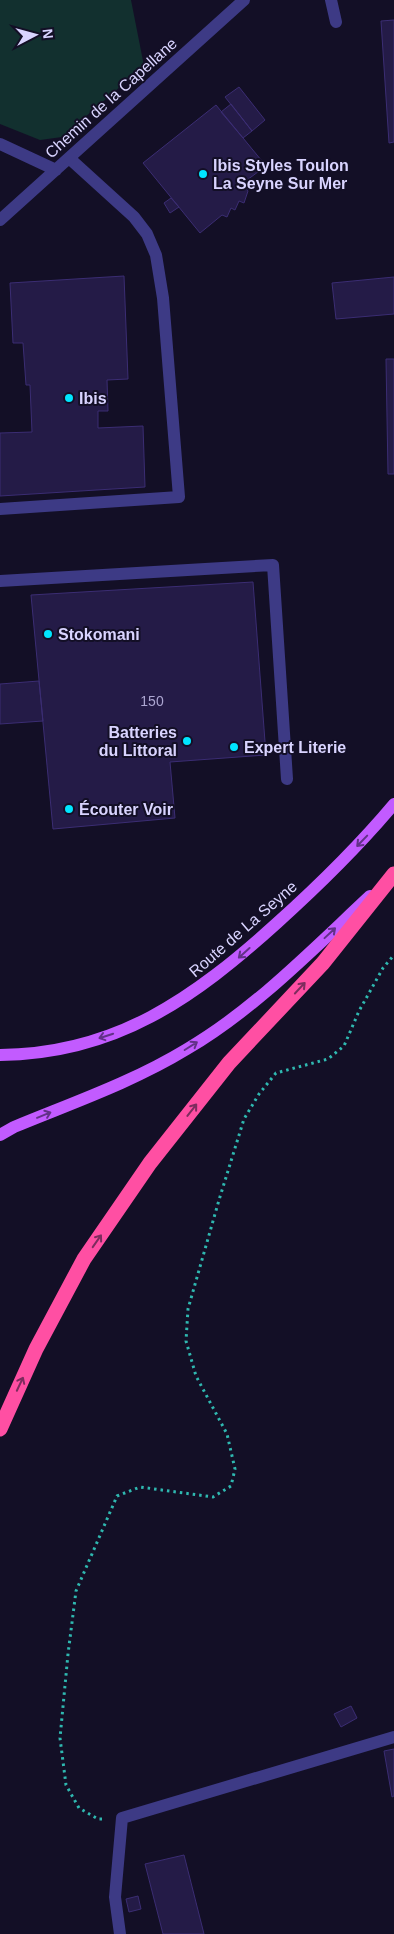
<svg xmlns="http://www.w3.org/2000/svg" width="394" height="1934" font-family="Helvetica,sans-serif">
  <style>
    .green { fill: #12302f }
    .building { fill: #241b47; stroke: #3b2d73 }
    .lines { fill: none; stroke-linecap: round; stroke-linejoin: round }
    .path { stroke: #2fb8b0; stroke-width: 3; stroke-dasharray: 2.5 4; stroke-linecap: butt }
    .minor { stroke: #3d3a85; stroke-width: 12 }
    .major { stroke: #c25bff; stroke-width: 12 }
    .highway { stroke: #ff4fa3; stroke-width: 15 }
    .oneway { stroke: #623188 }
    .oneway2 { stroke: #7d2c5e }
    .poi-dot { fill: #00e5ff; stroke: #130f26; stroke-width: 2 }
    .labels { text-anchor: middle; dominant-baseline: central; stroke-width: 4; stroke-linejoin: round; paint-order: stroke }
    .number-label { font-size: 14px; fill: #aca6d1 }
    .street-label { font-size: 16px; fill: #d9d4ff; stroke: #130f26 }
    .poi-label { font-size: 16px; font-weight: bold; fill: #d9d4ff; stroke: #130f26; text-anchor: start }
  </style>
  <rect width="100%" height="100%" fill="#130f26"/>
  <path class="green" d="M0 0H131L144 66 62 137 40 140 0 124Z"/>
  <path class="building" d="M394 20V142L389 143 381 21Z
    M239 87 265 120 252 131 225 97Z
    M231 104 252 131 243 138 221 112Z
    M216 105 266 166 243 183 248 191 244 203 239 201 235 210 231 208 227 217 222 215 200 233 143 163Z
    M171 198 179 207 170 213 164 203Z
    M124 276 128 379 107 380 108 411H98V428L143 426 145 487 0 496V433L32 432 30 385H26L23 343H13L10 283Z
    M394 277V314L336 319 332 283Z
    M386 359H394V474H388Z
    M253 582 266 755 170 762 175 818 53 829 31 595Z
    M39 681 43 721 0 724V684Z
    M351 1706 357 1718 341 1727 334 1714Z
    M394 1749V1796L392 1797 384 1751Z
    M184 1855 204 1934H163L145 1864Z
    M138 1896 141 1909 129 1912 126 1899Z"/>
  <g class="lines">
    <path class="path" d="M102 1819H98L79 1808 66 1785 60 1738 68 1654 76 1591 117 1496 140 1487 213 1497 231 1486 235 1469 227 1434 196 1376 186 1341 188 1309 219 1200 244 1119 259 1094 276 1073 328 1059 344 1046 359 1011 383 968 394 955"/>
    <path class="minor" d="M331 0 336 22
      M0 144 56 170
      M0 220 244 0
      M0 509 179 497 163 298 156 255 147 234 134 217 69 158
      M0 581 273 565 287 779
      M120 1934 115 1897 122 1818 394 1737"/>
    <path class="major" d="M0 1055C116 1054 194 998 277 923 318 886 358 847 394 804
      M0 1135 14 1127C72 1103 133 1082 187 1049 255 1009 312 950 370 896"/>
    <path class="highway" d="M0 1429 36 1349 84 1259 150 1163 229 1063 323 963 394 874"/>
  </g>
  <defs><path id="oneway-shaft" d="M-6 0H5M1.5-3L5.5 0L1.5 3" fill="none" stroke-width="1.6" stroke-linecap="round" stroke-linejoin="round" transform="scale(1.25)"/></defs>
  <g class="oneway">
    <use href="#oneway-shaft" transform="translate(362 841) rotate(134)"/>
    <use href="#oneway-shaft" transform="translate(330 933) rotate(-43)"/>
    <use href="#oneway-shaft" transform="translate(244 953) rotate(138)"/>
    <use href="#oneway-shaft" transform="translate(106 1036) rotate(162)"/>
    <use href="#oneway-shaft" transform="translate(191 1046) rotate(-32)"/>
    <use href="#oneway-shaft" transform="translate(44 1115) rotate(-22)"/>
  </g>
  <g class="oneway2">
    <use href="#oneway-shaft" transform="translate(300 988) rotate(-47)"/>
    <use href="#oneway-shaft" transform="translate(192 1110) rotate(-52)"/>
    <use href="#oneway-shaft" transform="translate(97 1241) rotate(-55)"/>
    <use href="#oneway-shaft" transform="translate(20 1384) rotate(-65)"/>
  </g>
  <g class="poi-dot">
    <circle cx="203" cy="174" r="5"/>
    <circle cx="69" cy="398" r="5"/>
    <circle cx="48" cy="634" r="5"/>
    <circle cx="187" cy="741" r="5"/>
    <circle cx="234" cy="747" r="5"/>
    <circle cx="69" cy="809" r="5"/>
  </g>
  <g class="labels">
    <g class="number-label">
      <text x="152" y="701">150</text>
    </g>
    <g class="street-label">
      <text transform="translate(111 98) rotate(-42)">Chemin de la Capellane</text>
      <text transform="translate(243 929) rotate(-41)">Route de La Seyne</text>
    </g>
    <g class="poi-label">
      <text x="213" y="165">Ibis Styles Toulon<tspan x="213" dy="18">La Seyne Sur Mer</tspan></text>
      <text x="79" y="398">Ibis</text>
      <text x="58" y="634">Stokomani</text>
      <text x="177" y="732" text-anchor="end">Batteries<tspan x="177" dy="18">du Littoral</tspan></text>
      <text x="244" y="747">Expert Literie</text>
      <text x="79" y="809">Écouter Voir</text>
    </g>
  </g>
  <g transform="translate(35 35) rotate(84)" stroke="#130f26" stroke-width="4" paint-order="stroke">
  <path d="M0-4L9 19L0 12L-9 19Z" fill="#d9d4ff"/>
  <text y="-8" font-size="14" font-weight="bold" text-anchor="middle" fill="#d9d4ff">N</text>
  </g>
</svg>
